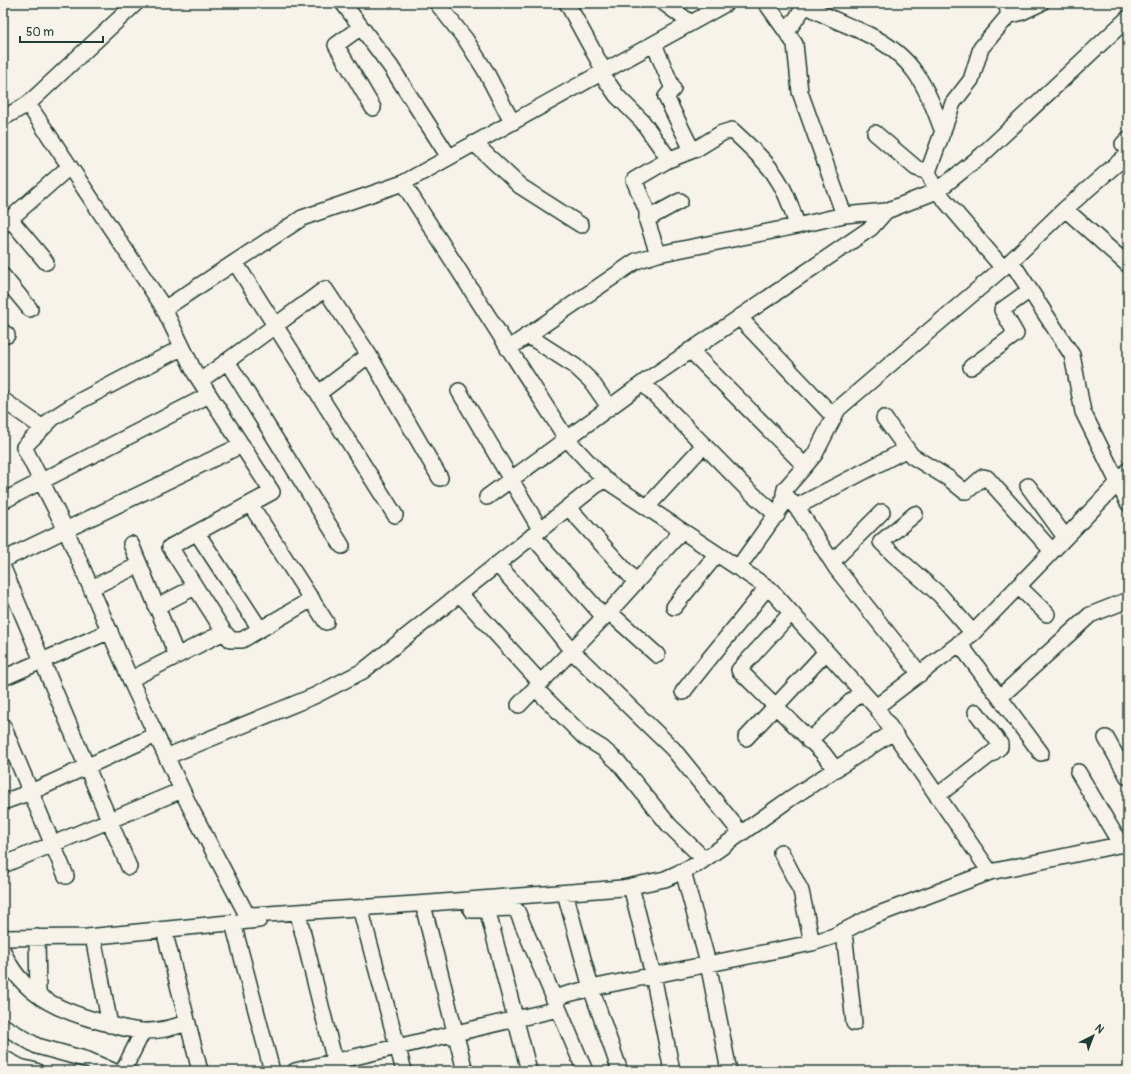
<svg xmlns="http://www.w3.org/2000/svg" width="1131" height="1074" font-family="Pangolin,sans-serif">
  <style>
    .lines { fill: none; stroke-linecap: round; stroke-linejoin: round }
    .minor-casing { stroke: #1f3d34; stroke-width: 18 }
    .minor { stroke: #f7f3e8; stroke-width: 15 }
  </style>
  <rect width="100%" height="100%" fill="#f7f3e8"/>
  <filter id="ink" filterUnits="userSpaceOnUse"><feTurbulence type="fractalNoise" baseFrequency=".025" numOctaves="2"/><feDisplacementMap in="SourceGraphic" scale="8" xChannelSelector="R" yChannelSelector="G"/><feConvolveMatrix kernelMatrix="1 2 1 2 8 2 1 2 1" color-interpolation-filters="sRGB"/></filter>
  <g filter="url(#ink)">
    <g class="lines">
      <g class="minor-casing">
        <path id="minor" d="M343 3 391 67 449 157
          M437 3 466 40 485 70 512 122
          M567 3 604 71
          M664 3 691 23
          M803 3C822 16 846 24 867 34 914 56 926 86 943 132
          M1005 3 1008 9V16L981 48 971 80 953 103 928 172 937 191 982 155 1128 18
          M1008 16 1022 12 1041 3
          M361 27 336 45 373 108
          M787 32 807 3
          M654 44 673 89 666 97 692 150
          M601 73 617 96 642 121 669 159
          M28 104 162 305 195 373 272 492 170 547 224 632 231 640H242L312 599
          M3 118 28 104 136 3
          M875 133 916 168 928 172
          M1128 139 1123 144 1128 149
          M474 143 520 186 581 225
          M403 183 727 3
          M1065 209 1128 154
          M886 211 937 191 1002 267
          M10 219 46 262
          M647 219 680 201
          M3 225 69 167
          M658 254 647 221V211L634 180 668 160 696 149 722 133 732 130C768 163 784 178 797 226
          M1011 261 1065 209 1128 265
          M235 262 395 515
          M3 276 30 309
          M164 309 302 218 403 183 566 438 604 479 770 589 876 707
          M739 317 834 417
          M3 332 7 335
          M527 335 575 366 591 381 609 407
          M181 348 78 402 53 418 24 447 66 530 134 688 190 807 246 913 253 915 430 903 622 888 665 879 698 864 791 798 893 732
          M508 349 636 261 658 254 797 226 844 215
          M690 350 805 466 815 454 838 409 1011 261 1072 355 1083 412 1128 503
          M227 361 342 546
          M971 367 1016 334 1002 310 1030 290
          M200 381 325 289 369 355 440 478
          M643 383 748 490 777 515
          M459 391 540 529
          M319 393 369 355
          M3 400 43 428
          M884 418 912 456 948 478 964 491H967L983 477 987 478 1052 551
          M1128 470 1118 483 973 633 876 707 990 872 1128 843
          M1028 486 1065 537
          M784 493 800 512 836 568 920 674
          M487 497 643 383 871 228 886 211 844 215 800 92 795 44 766 3
          M3 501 209 395
          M250 504 326 622
          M568 507 636 582
          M647 507 704 445
          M796 507 907 449
          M915 514 881 542 893 554 940 595 973 633
          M197 533 260 629
          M532 536 604 617
          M131 544 177 656
          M3 560 242 445
          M833 561 882 512
          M497 564 550 623 571 650 673 749 741 833
          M3 568 129 867
          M738 568 782 506 785 489 805 466
          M1018 586 1047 614
          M91 588 139 565
          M460 594 540 682
          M156 607 195 587
          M674 607 717 554
          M609 612 657 655
          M791 613 739 670 823 753 835 769
          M959 643 1041 753
          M3 678 110 631
          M131 679 224 632
          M535 688 584 737 602 748 618 762 669 825 704 859
          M683 692C710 656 740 623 767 587
          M1001 696 1090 615 1128 600
          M519 705 609 612 682 531
          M3 726 66 876
          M746 738 826 652
          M1106 738 1128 777
          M809 741 862 691
          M168 756 314 696 363 671 604 479
          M1078 772 1121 845
          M937 796 1000 747V744L976 712
          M3 802 31 792 156 735
          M781 852 801 891 812 943
          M3 865 182 790
          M683 871 708 963 729 1071
          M631 886 653 975 672 1071
          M565 893 591 988 620 1071
          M487 909 529 1071
          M471 910 511 908 517 911 585 1071
          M425 913 465 1071
          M362 915 404 1071
          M299 918 337 1070
          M233 923 272 1071
          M164 930 200 1071
          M844 932 854 1023
          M37 937 38 995
          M93 937 110 1025
          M3 938 87 937 259 920
          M3 951C20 993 57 1010 98 1021 112 1025 127 1030 142 1031 158 1032 173 1027 188 1023
          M553 998 591 988 812 943 834 936 871 917 990 872
          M3 1026 37 1046 88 1060 113 1071
          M3 1058 20 1067 36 1071
          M123 1071 143 1031
          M295 1071 558 1009"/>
      </g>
      <use href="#minor" class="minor"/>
    </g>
  </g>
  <rect width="1131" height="1074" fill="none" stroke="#f7f3e8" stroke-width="16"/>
  <rect x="8" y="8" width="1115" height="1058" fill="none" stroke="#1f3d34" stroke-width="1.5" filter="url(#ink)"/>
  <g transform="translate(1093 1036) rotate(42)" stroke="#f7f3e8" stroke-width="3" paint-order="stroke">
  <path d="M0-3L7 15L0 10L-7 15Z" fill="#1f3d34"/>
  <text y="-6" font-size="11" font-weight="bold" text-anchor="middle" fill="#1f3d34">N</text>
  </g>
  <path d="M20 36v6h83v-6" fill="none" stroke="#1f3d34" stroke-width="2"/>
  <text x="26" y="36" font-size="12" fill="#1f3d34" stroke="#f7f3e8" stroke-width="3" paint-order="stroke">50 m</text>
</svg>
